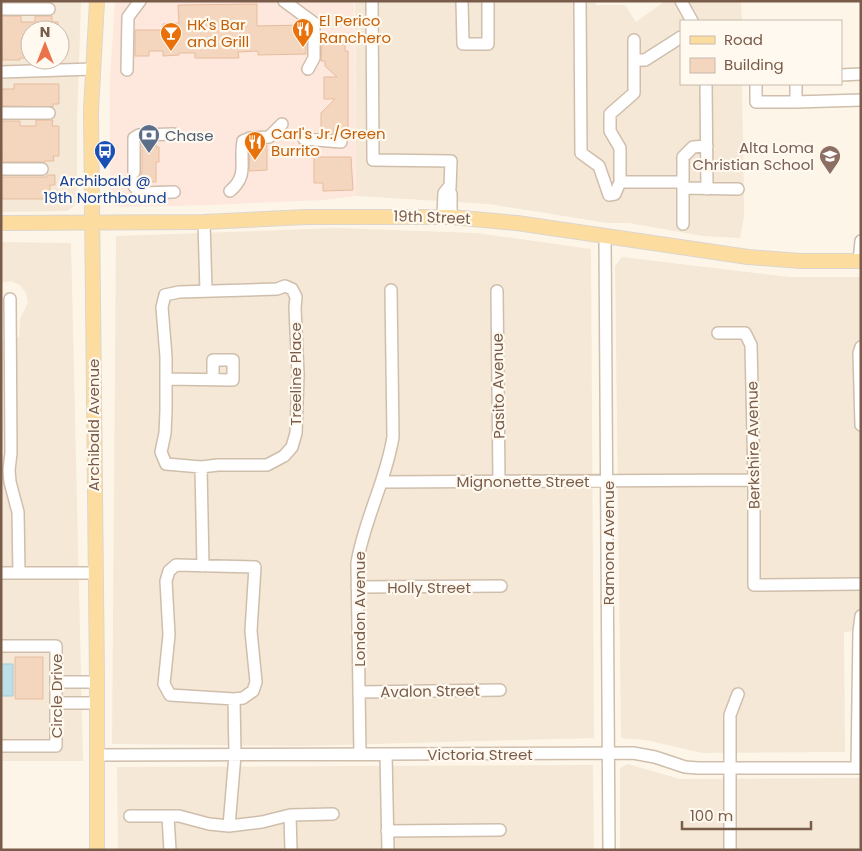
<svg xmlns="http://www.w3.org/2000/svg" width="862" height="851" font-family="Poppins,sans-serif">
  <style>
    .residential { fill: #f5e8d6; fill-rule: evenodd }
    .commercial { fill: #fee7dc }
    .water { fill: #bbe0e8; stroke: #a1d0da }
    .building { fill: #f4d5be; stroke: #e7bc9e }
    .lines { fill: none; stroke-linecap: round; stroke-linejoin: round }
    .minor-casing { stroke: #d0beac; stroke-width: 14 }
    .major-casing { stroke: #dcd5d0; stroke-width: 16 }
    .minor { stroke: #fff; stroke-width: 11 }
    .major { stroke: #fddd9f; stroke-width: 14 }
    .labels { text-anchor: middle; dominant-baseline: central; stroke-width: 4.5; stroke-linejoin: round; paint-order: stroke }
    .food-label { font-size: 15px; fill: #c56008; stroke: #fff9ef; text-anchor: start }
    .service-label { font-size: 15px; fill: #4e5e75; stroke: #fff9ef; text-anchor: start }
    .education-label { font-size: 15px; fill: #785e54; stroke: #fff9ef; text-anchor: end }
    .transit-label { font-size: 15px; fill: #164399; stroke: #fff9ef }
    .street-label { font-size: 15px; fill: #795c4a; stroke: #fff9ef }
  </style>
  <rect width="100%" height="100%" fill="#fdf6e8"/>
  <path class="residential" d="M1 1H81L77 124V195L74 206 67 211 1 212ZM30 30H60V60H30Z
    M355 1H595L596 5H625L636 22 665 1H741L742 21H681V84H742L744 200V217L740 238 703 236 629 223H607L489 204 356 196Z
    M338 228 477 233 591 249 594 738 303 746 112 744 116 236Z
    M1 242 71 243 83 761H1V341L19 337 20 319 28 303 26 293 20 285 11 281 1 283Z
    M622 257 790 277H861V631L844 632 845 752 702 753 646 740 621 738 615 266Z
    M628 764 680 779 861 778V850H620V768Z
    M593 765 594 850H118L117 767Z"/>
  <path class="commercial" d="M115 1H354L356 196 323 200 212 205 122 207 112 205 110 201V79Z"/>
  <path class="water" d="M1 664H13V696H1Z"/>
  <path class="building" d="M257 4V26L305 25 306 27V54L258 55V51L238 52 239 58H195V53H179V55L163 56V51H149V56H135V30H163V24L179 23 178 5Z
    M1 16H21V22H35V16H52V22H58V30H30V52H25V58H20V60H2Z
    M322 41H345V51H348V129H334V134L321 133V113L335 99H324V77H337L325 66V61H321Z
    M14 84H59V104H53V107L2 106 1 89H14Z
    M36 120H53L52 126H59V156H53L54 161H45V162H2L1 121H20V126H36Z
    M142 142H156V147H159V162H156V182H141L139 177 142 172Z
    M252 145H267V170L249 171 250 149Z
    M314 157H351L353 190 323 191V183H314Z
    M47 175H55V185H50V199H1V177H47Z
    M15 657H43V699H15Z"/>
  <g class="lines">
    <g class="minor-casing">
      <path id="minor" d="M284 1 314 23V58L308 69
        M372 1 373 160 451 161 450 188
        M462 1 463 44H488V1
        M580 1 581 153 599 166 609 195 615 194 620 182V148L610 131V114L634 93V40
        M681 1 692 21
        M1 9H49
        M634 60H645L681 37
        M127 70 128 17 140 1
        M1 72 93 69
        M841 75 861 74
        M706 84 707 189
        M756 84V102H796
        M796 84V102L861 100
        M1 113H49
        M304 139 341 142
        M1 169H42
        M134 172V138L139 135 174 134
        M134 182V186L139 192 142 193 174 192
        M620 182H683
        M683 188 738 189
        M230 191C249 175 239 162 243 141L250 138 269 137 282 124
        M443 216 444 193 448 188 451 194V217
        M204 222 206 291
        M683 224V157L693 147 707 146
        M605 236 609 850
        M859 261 861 241
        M285 286 292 289 296 297 295 308 298 374 296 433 292 447 284 456 267 465H218L201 467 166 464 161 452 165 433 166 411V357L162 307 165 295 179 292 277 289Z
        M497 291 499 482
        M10 299 11 453 9 470 10 482 18 512 19 573
        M718 333H745L751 345 754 480V585L861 584
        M861 347 859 353 861 425
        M166 379 233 380V360H213V379
        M201 467 203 566
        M382 482 754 480
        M176 565 255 567 251 631 256 682 253 691 243 698 234 699 170 695 164 684 169 635 166 581 169 571Z
        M1 573H94
        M357 587 501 586
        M1 646H56V746H1
        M56 682H97
        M360 692 500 690
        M56 703H97
        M360 754 357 563C364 520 386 481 393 437L391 290
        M386 754 388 850
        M97 755 633 753 655 757 685 767 698 768H861
        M857 768 859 632 861 616
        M290 815 291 850
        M130 816H179L209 824 229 826 262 822 290 815 333 814
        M168 817 170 850
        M229 826 235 755 234 699
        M387 831 500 830
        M730 850V715L738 694"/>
    </g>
    <g class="major-casing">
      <path id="major" d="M1 223 204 222 306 217H451L517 223 748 257 800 261H861
        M97 850V682L91 110 97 1"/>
    </g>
    <use href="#minor" class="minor"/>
    <use href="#major" class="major"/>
  </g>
  <defs>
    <g id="restaurant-pin" transform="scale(1.125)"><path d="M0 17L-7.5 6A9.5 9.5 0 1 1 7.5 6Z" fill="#e8710a" stroke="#fff9ef"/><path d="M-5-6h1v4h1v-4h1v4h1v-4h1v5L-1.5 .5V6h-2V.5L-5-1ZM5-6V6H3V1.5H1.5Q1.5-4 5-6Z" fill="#fff"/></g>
    <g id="bar-pin" transform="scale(1.125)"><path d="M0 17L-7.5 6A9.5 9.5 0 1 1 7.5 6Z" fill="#e8710a" stroke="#fff9ef"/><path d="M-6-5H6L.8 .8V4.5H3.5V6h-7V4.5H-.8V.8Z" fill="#fff"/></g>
    <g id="bank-pin" transform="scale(1.125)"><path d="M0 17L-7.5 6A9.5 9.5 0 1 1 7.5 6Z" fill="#5c6f8a" stroke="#fff9ef"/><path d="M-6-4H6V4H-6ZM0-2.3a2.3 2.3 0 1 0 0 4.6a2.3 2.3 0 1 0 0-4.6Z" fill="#fff"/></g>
    <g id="bus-pin" transform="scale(1.125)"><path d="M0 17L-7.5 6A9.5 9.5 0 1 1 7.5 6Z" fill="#1a4fb4" stroke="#fff9ef"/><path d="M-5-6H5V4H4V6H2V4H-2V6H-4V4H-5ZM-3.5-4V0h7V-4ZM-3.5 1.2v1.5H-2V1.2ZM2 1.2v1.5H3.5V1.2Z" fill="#fff"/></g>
    <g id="school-pin" transform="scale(1.125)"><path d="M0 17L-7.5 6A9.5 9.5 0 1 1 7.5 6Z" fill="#8d6e63" stroke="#fff9ef"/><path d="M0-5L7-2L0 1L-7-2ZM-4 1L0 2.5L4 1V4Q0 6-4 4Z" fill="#fff"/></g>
  </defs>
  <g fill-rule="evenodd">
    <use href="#restaurant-pin" x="303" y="29"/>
    <use href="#bar-pin" x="171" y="33"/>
    <use href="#bank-pin" x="149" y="135"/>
    <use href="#restaurant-pin" x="255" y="142"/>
    <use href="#bus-pin" x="105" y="151"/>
    <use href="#school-pin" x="830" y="156"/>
  </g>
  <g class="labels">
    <g class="food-label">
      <text x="319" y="20">El Perico<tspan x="319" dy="17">Ranchero</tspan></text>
      <text x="187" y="24">HK's Bar<tspan x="187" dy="17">and Grill</tspan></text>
      <text x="271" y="133">Carl's Jr./Green<tspan x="271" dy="17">Burrito</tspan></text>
    </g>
    <g class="service-label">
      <text x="165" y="135">Chase</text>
    </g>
    <g class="education-label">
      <text x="814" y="147">Alta Loma<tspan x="814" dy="17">Christian School</tspan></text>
    </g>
    <g class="transit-label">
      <text x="105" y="180">Archibald @<tspan x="105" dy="17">19th Northbound</tspan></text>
    </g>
    <g class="street-label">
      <text transform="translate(432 217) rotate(2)">19th Street</text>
      <text transform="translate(295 374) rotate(-90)">Treeline Place</text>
      <text transform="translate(498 386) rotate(-91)">Pasito Avenue</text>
      <text transform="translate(93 425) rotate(-90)">Archibald Avenue</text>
      <text transform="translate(753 445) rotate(-91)">Berkshire Avenue</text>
      <text x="523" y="481">Mignonette Street</text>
      <text transform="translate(608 543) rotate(-90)">Ramona Avenue</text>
      <text x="429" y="587">Holly Street</text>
      <text transform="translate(359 609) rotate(-90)">London Avenue</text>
      <text transform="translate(430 691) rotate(-1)">Avalon Street</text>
      <text transform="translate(56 696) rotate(-90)">Circle Drive</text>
      <text x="480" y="754">Victoria Street</text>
    </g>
  </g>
  <rect width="862" height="851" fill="none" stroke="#795c4a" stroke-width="5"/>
  <rect x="680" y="20" width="162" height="65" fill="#fff9ef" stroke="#c9baad"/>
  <rect x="690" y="36" width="25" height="8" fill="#fddd9f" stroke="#c9baad"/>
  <text x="724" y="45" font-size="15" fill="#795c4a">Road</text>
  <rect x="690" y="58" width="25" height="15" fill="#f4d5be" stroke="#c9baad"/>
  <text x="724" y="70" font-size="15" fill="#795c4a">Building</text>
  <g transform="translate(45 45)"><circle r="24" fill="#fff9ef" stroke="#c9baad"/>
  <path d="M0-4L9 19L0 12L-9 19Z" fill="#eb7249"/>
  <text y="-8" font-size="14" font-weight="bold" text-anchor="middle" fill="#795c4a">N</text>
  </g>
  <path d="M682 821v8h129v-8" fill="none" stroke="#795c4a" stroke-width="2.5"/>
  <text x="690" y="821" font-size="15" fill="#795c4a" stroke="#fff9ef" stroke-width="4" paint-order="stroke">100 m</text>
</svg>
